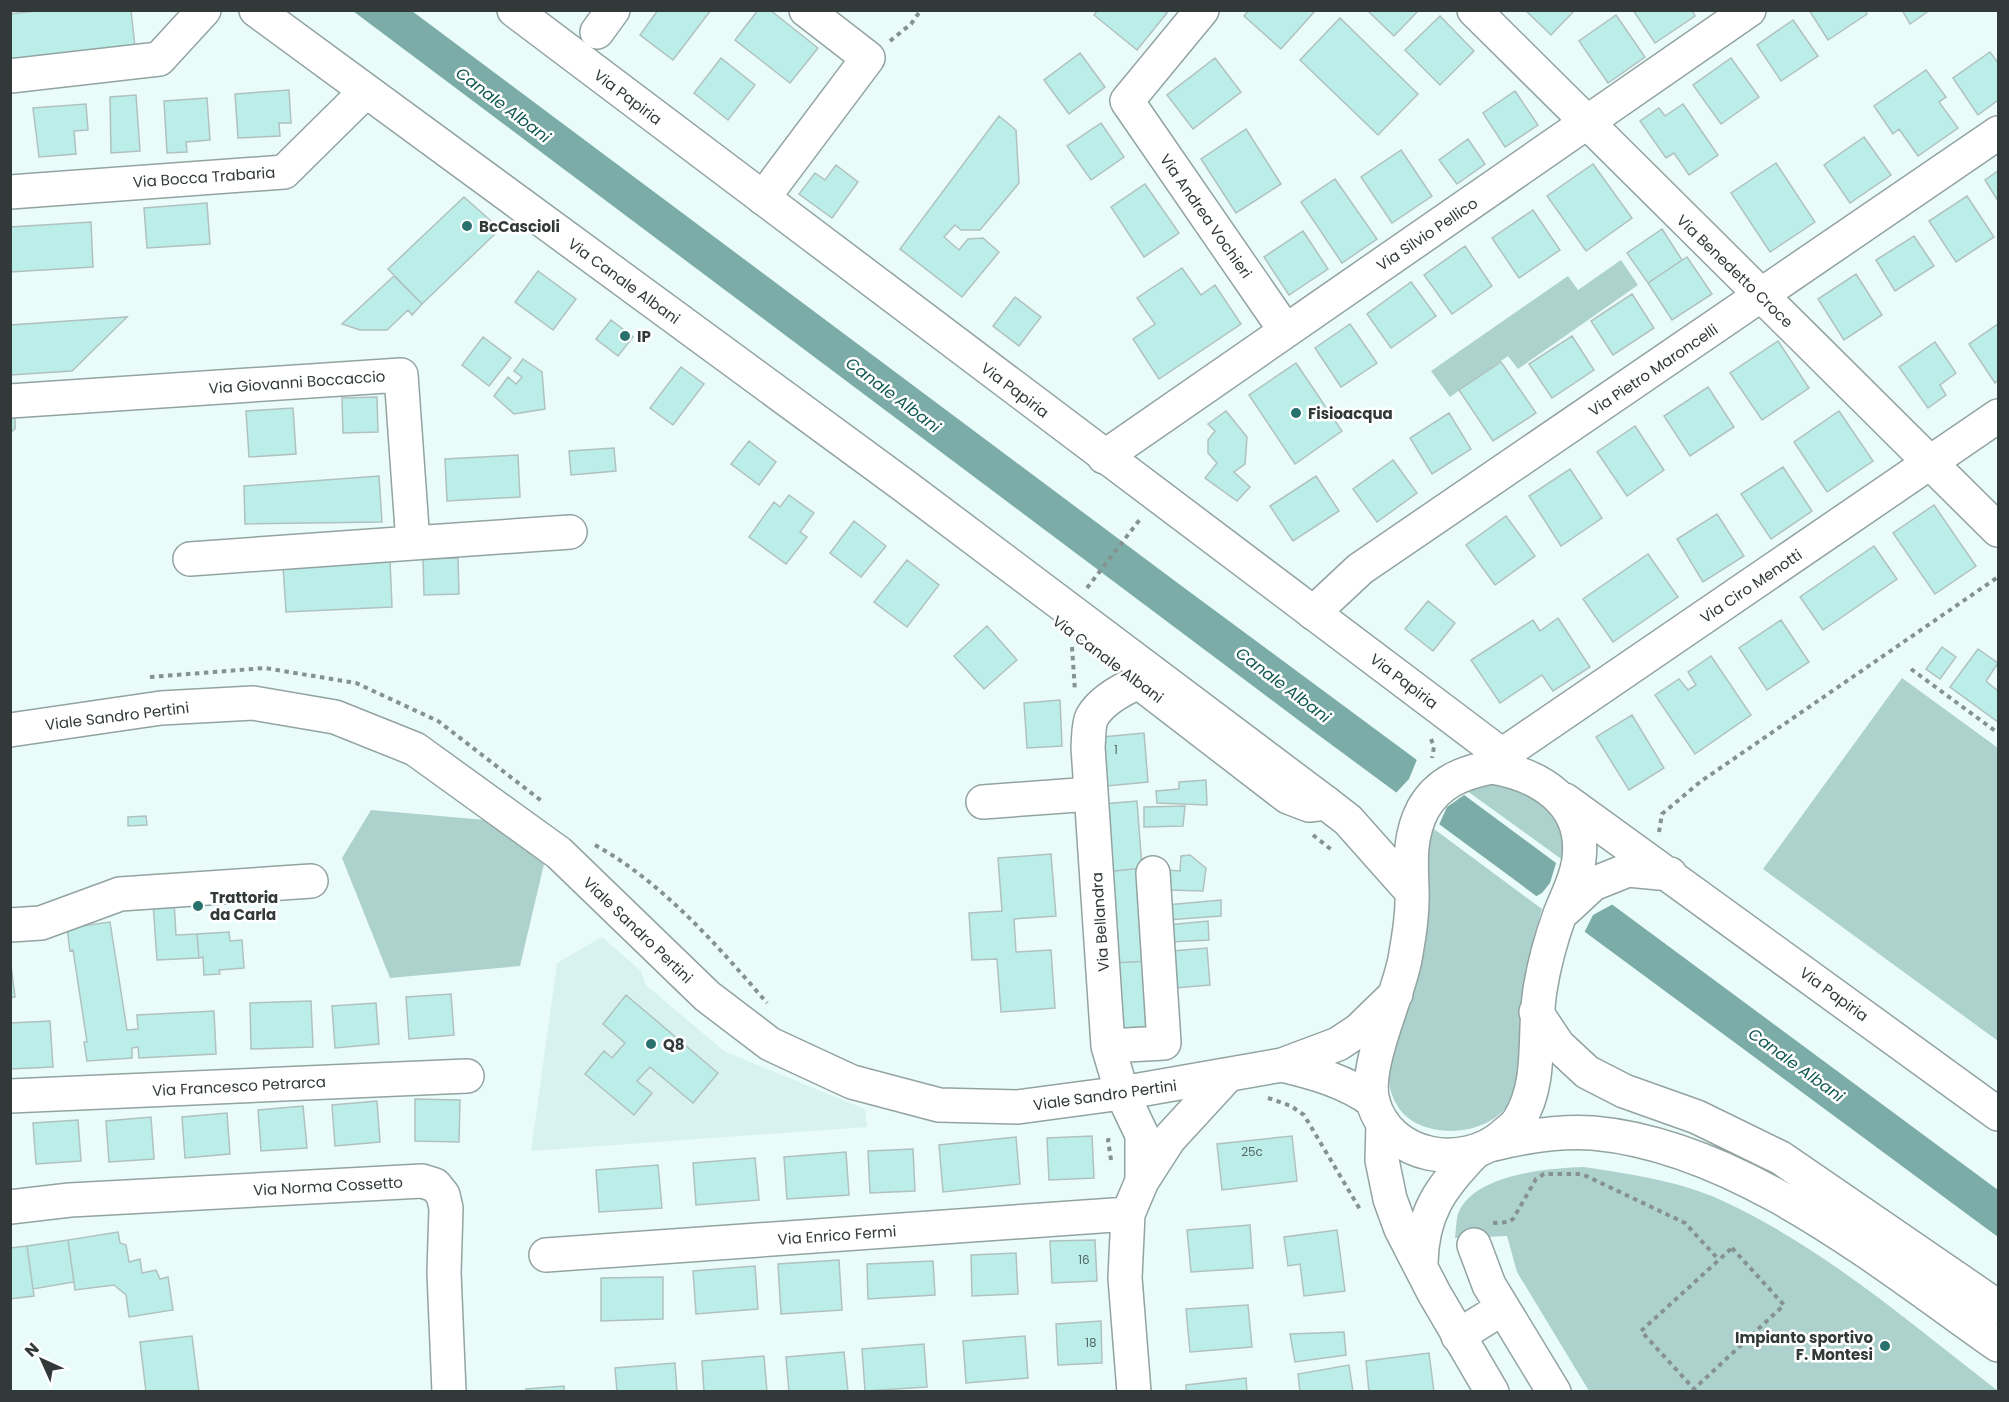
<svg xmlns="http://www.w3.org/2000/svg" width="2009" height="1402" font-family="Poppins,sans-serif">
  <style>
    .built { fill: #d8f3ef }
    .green { fill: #add1cd }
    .water { fill: #7baca8 }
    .pier { fill: #eafcfa }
    .building { fill: #bbeee9; stroke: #b0c1bf; stroke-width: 1.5 }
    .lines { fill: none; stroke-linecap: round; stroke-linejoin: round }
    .minor-casing { stroke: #92a3a1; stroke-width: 36 }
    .major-casing { stroke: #92a3a1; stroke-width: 36 }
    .highway-casing { stroke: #92a3a1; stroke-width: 36 }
    .path { stroke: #859290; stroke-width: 4; stroke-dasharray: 4.5 4.5; stroke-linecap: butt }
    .minor { stroke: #fff; stroke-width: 33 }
    .major { stroke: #fff; stroke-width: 33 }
    .highway { stroke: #fff; stroke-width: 33 }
    .poi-dot { fill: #28716c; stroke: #fff; stroke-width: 2 }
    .labels { text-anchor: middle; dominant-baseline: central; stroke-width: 5; stroke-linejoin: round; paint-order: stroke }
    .number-label { font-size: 12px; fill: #546765 }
    .street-label { font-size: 15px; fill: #323a39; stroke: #fff }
    .poi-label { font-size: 15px; font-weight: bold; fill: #323a39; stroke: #fff; text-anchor: start }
    .water-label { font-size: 16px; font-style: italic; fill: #135954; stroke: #fff }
  </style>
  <rect width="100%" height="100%" fill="#eafcfa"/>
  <path class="built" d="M602 937 641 971 646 985 724 1051 865 1109 867 1127 531 1151 557 963Z"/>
  <path class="green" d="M1621 260 1638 285 1518 369 1508 356 1450 397 1431 371 1568 276 1578 290Z
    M1902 678 1998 748V1041L1763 869Z
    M1481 782C1493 784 1511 783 1522 789 1553 805 1563 827 1564 861L1463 788Z
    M371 810 497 821 544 864 520 966 390 978 342 858Z
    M1430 826 1542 909C1531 945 1524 980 1520 1017 1517 1048 1527 1079 1507 1106 1484 1138 1420 1140 1398 1107 1387 1090 1388 1073 1387 1054L1428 849Z
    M1584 1167C1630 1174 1679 1181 1721 1200 1823 1247 1910 1323 1998 1391H1589L1517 1272 1507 1236 1455 1238C1456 1230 1456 1221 1458 1214 1473 1174 1549 1168 1584 1167Z"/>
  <path class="water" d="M353 11H412L1179 584 1998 1190V1237L1317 734Z"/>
  <path class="pier" d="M1418 757 1467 793 1447 807 1438 827 1394 795 1409 779Z
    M1557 860 1615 903 1593 915 1583 935 1533 898 1542 893 1550 883Z"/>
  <path class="building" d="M44 10H131L135 47 10 61V14Z
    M658 10H711L673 60 640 35Z
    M758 10H770L818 48 790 83 735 40Z
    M1098 10H1164L1167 13 1137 50 1094 15Z
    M1249 10H1314L1315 11 1281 49 1244 16Z
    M1367 10H1419L1394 36Z
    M1525 10H1575L1551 35Z
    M1633 10H1692L1695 16 1655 43Z
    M1809 10H1865L1867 14 1828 40Z
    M1902 10H1930L1910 24Z
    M1616 15 1645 57 1608 83 1579 41Z
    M1440 16 1474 51 1440 85 1405 50Z
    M1340 18 1418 94 1378 135 1300 60Z
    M1793 20 1818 56 1781 81 1757 45Z
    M1990 52 1998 63V100L1978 115 1953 78Z
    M1080 53 1105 87 1069 114 1044 80Z
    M721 58 755 85 728 120 694 93Z
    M1215 58 1241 92 1193 129 1167 95Z
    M1731 58 1759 97 1721 124 1693 85Z
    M1926 70 1946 97 1939 102 1958 128 1918 156 1899 129 1893 134 1874 106Z
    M289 90 291 123H279L280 136 238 138 235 94Z
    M1515 91 1538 125 1505 147 1483 113Z
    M136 95 140 151 111 153 110 97Z
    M207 98 210 140 186 142 187 152 167 153 164 101Z
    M86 104 88 130 74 131 76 154 39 157 33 108Z
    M1683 104 1718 155 1689 175 1674 153 1666 158 1640 121 1659 108 1665 116Z
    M999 116 1016 130 1019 183 980 230H961L955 225 944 237 959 250 968 239 983 238 999 252 962 297 900 249Z
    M1101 123 1124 157 1091 180 1067 146Z
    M1246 129 1281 184 1236 213 1201 159Z
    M1864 137 1891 175 1850 203 1824 165Z
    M1468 139 1485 164 1457 184 1439 160Z
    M1401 150 1432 196 1392 223 1361 177Z
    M1776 163 1815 222 1770 252 1731 193Z
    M1593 164 1632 218 1586 251 1547 196Z
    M836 165 858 182 832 218 799 194 815 173 825 180Z
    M1998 171V201L1985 180Z
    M1335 179 1377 239 1342 263 1301 202Z
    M1145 184 1179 233 1144 257 1111 207Z
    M1967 196 1994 237 1956 262 1929 221Z
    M464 197 500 229 422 304 388 269Z
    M207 203 210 244 147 248 144 208Z
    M1533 210 1560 250 1519 278 1492 238Z
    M91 222 93 267 10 272V227Z
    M1662 229 1682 260 1648 283 1627 253Z
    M1303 231 1328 269 1289 295 1264 257Z
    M1914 236 1934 266 1895 291 1876 260Z
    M1465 246 1492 286 1452 314 1424 275Z
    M1687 257 1712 294 1672 320 1648 283Z
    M1182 268 1201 295 1215 285 1241 324 1159 379 1133 339 1155 324 1137 298Z
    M538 271 576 299 553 330 515 302Z
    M1856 274 1882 315 1844 340 1818 299Z
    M394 276 422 304 412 315 408 310 387 330H360L342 324Z
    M1411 282 1436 316 1391 348 1367 314Z
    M1632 294 1654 328 1613 355 1591 321Z
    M1015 297 1041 317 1019 346 993 326Z
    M127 317 72 371 10 375V325Z
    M611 320 633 337 618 356 596 339Z
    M1350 324 1377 363 1341 387 1315 348Z
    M1998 324V380L1995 383 1969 344Z
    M1572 336 1594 370 1552 398 1529 364Z
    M483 337 511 358 489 386 462 365Z
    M1778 341 1809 388 1762 420 1730 373Z
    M1935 342 1956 373 1940 385 1946 395 1928 408 1899 367Z
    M523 359 542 372 545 409 514 414 494 396 508 377 516 384 522 377 514 371Z
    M1501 362 1536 413 1493 441 1459 390Z
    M1296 363 1342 431 1295 464 1249 395Z
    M681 367 704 384 673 425 650 408Z
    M1708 387 1734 427 1690 456 1664 416Z
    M377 397 378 432 343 433 342 398Z
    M293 408 296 454 249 457 246 411Z
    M1226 411 1247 437 1245 464 1234 472 1250 487 1237 501 1205 478 1217 463 1208 453V440L1215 431 1208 424Z
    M1839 411 1873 461 1827 492 1794 442Z
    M1449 413 1471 449 1432 474 1410 438Z
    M10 417H15V429L10 433Z
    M1635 426 1664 470 1627 496 1597 452Z
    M749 441 776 462 759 485 731 464Z
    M614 448 616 471 571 475 569 451Z
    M518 455 520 497 447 501 445 459Z
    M1393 460 1417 493 1377 522 1353 489Z
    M1783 467 1812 511 1771 539 1741 494Z
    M1570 469 1602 518 1561 546 1529 496Z
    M379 476 382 522 245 524 244 486Z
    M1316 476 1339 511 1293 541 1270 506Z
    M789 495 814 513 800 532 807 537 786 564 749 537 774 502 780 507Z
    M1934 505 1976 566 1935 594 1893 533Z
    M1717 514 1744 556 1703 582 1677 539Z
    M1506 516 1535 556 1495 585 1466 545Z
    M854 521 886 546 861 577 830 553Z
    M1874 546 1897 579 1823 630 1800 597Z
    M1648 554 1678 597 1613 642 1583 599Z
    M458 558 459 594 424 595 423 559Z
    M390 560 392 607 286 612 283 566Z
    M907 560 939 585 907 627 874 602Z
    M1428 601 1455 623 1433 651 1405 629Z
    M1558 618 1590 667 1553 691 1542 675 1500 703 1471 660 1533 620 1540 631Z
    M1781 620 1809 662 1767 690 1739 648Z
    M987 626 1017 660 984 689 954 656Z
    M1942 647 1956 657 1940 679 1926 669Z
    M1978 649 1998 663 1986 681 1998 691V722L1950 687Z
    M1711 656 1751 715 1695 754 1655 695 1679 679 1688 690 1696 685 1688 672Z
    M1060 700 1062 746 1027 748 1024 703Z
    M1632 715 1664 768 1629 790 1596 737Z
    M1144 733 1148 782 1107 786 1102 737Z
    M1206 780 1207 805 1157 803 1156 791 1179 789V782Z
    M1137 801 1142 868 1106 872 1102 804Z
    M1185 806 1183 826 1144 827V807Z
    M146 816 147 825 128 826V817Z
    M1051 854 1056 916 1014 919 1016 952 1051 950 1055 1008 1001 1012 997 959 972 960 969 913 1002 911 998 858Z
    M1190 855 1206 868 1203 891 1168 890V870L1180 871 1181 856Z
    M1142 868 1148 961 1112 963 1106 872Z
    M1221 900V916L1167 920 1166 905Z
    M174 901 176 935 197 934 199 958 157 960 153 903Z
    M1208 921 1209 940 1170 942 1167 925Z
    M110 922 127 1030 138 1029 137 1015 214 1011 216 1054 139 1058 138 1047 132 1048V1058L87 1061 84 1042H87L73 950 70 951 67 928Z
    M229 932 230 941 242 940 244 968 219 970 220 974 204 975 203 957 199 958 197 934Z
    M1207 948 1210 985 1175 988 1172 951Z
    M10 957 15 997 10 998Z
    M1148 961 1153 1035 1117 1037 1112 963Z
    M451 994 454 1035 409 1039 406 997Z
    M626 995 718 1073 693 1103 650 1067 637 1081 652 1093 634 1115 585 1074 604 1051 612 1058 625 1043 603 1024Z
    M311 1001 313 1047 251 1049 250 1003Z
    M376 1003 379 1044 335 1048 332 1006Z
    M50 1021 53 1067 10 1069V1023Z
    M415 1099 460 1100 459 1142 415 1141Z
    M377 1101 380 1142 335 1146 332 1105Z
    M303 1106 307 1148 261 1151 258 1110Z
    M227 1113 230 1154 185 1158 182 1117Z
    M151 1117 154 1159 109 1162 106 1121Z
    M78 1120 81 1161 36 1164 33 1123Z
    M1092 1136 1094 1178 1049 1180 1047 1138Z
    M1292 1136 1297 1181 1222 1190 1217 1144Z
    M1016 1137 1020 1184 943 1192 939 1145Z
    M913 1149 915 1191 870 1193 868 1151Z
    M846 1152 849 1195 787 1199 784 1157Z
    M755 1158 759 1200 696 1205 693 1163Z
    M658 1165 662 1208 599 1212 596 1170Z
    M1250 1225 1253 1268 1191 1272 1187 1230Z
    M1337 1230 1345 1291 1304 1296 1300 1264 1288 1266 1284 1237Z
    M118 1232 120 1243 126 1245 129 1262 140 1259 142 1273 156 1270 160 1279 168 1277 173 1310 129 1317 126 1295 114 1285 75 1290 68 1240Z
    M68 1240 74 1282 33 1289 27 1246Z
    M1095 1240 1097 1281 1052 1283 1050 1241Z
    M27 1246 34 1296 10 1299V1248Z
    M1016 1253 1018 1294 972 1296 971 1255Z
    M839 1260 842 1310 781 1314 778 1264Z
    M933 1261 935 1295 868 1299 867 1264Z
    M755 1266 758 1309 696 1314 693 1271Z
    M663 1277V1319L601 1321V1278Z
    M1248 1305 1252 1347 1190 1352 1186 1309Z
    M1101 1321 1102 1363 1058 1365 1056 1324Z
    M1344 1332 1346 1355 1295 1362 1290 1334Z
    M192 1336 199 1392H146L140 1342Z
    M1025 1336 1028 1378 966 1383 963 1341Z
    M924 1344 927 1387 865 1391 862 1349Z
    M844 1352 848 1391 789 1392 786 1357Z
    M1429 1353 1434 1392H1369L1366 1361Z
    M764 1356 767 1392H704L702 1361Z
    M675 1363 677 1392H617L615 1368Z
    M1349 1365 1353 1392H1300L1298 1374Z
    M1246 1378 1247 1392H1186V1385Z
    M564 1386V1392H526V1389Z"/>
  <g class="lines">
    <g class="minor-casing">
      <path id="minor" d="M1202 10 1127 101 1285 330
        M1474 10 1998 530
        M597 32 613 10
        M10 76 159 59 204 10
        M10 192 284 172 365 92
        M763 198 868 58 806 10
        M10 401 401 375 413 543 570 532
        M1104 457 1749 10
        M190 559 413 543
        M1313 613 1360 569 1998 133
        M1139 682C1123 689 1101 701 1092 717 1088 725 1089 738 1088 747L1108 1046 1122 1093 1142 1135V1181
        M1145 687 1288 797 1309 805 1326 803
        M1502 755 1998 416
        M983 802 1091 794
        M10 925 41 923 120 894 311 881
        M1108 1046 1164 1043 1153 873
        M10 1096 467 1076
        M10 1207 70 1200 422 1181 435 1185 443 1195 446 1208 444 1273 449 1392
        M1474 1245 1489 1285 1554 1392
        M546 1255 1128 1214
        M1458 1336 1503 1308
        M1134 1392 1125 1278 1128 1214 1142 1181 1169 1139 1226 1077"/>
    </g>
    <g class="major-casing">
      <path id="major" d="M256 10 906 487 1326 803 1348 820 1412 892
        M514 10 1502 755 1515 771
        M10 730 161 708 253 703 335 717 415 749 559 853 707 996 770 1044 852 1082 939 1105 1018 1107 1122 1093 1282 1065 1338 1044 1359 1030 1396 994
        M1492 767C1540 775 1586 803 1579 859 1577 878 1567 896 1560 914 1551 939 1544 964 1540 990 1533 1032 1543 1083 1519 1120 1516 1125 1510 1130 1505 1134 1464 1171 1389 1159 1373 1102 1363 1067 1398 997 1405 959 1409 936 1413 913 1412 890 1411 860 1409 836 1423 809 1438 782 1464 772 1492 767Z
        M1565 800 1998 1114
        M1565 910 1593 884 1628 870 1670 874
        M1282 1065C1315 1073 1345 1081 1373 1101
        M1383 1123 1382 1160 1390 1199 1401 1229 1434 1293 1492 1392
        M1421 1263C1422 1214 1440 1188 1473 1154"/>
    </g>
    <g class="highway-casing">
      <path id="highway" d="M1536 1012 1558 1045 1587 1072 1624 1091 1697 1117 1781 1158 1998 1307
        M1494 1144C1526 1136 1559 1131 1593 1133 1740 1146 1881 1263 1998 1345"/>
    </g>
    <path class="path" d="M890 41 911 24 921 10
      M1087 588 1141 518
      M1072 647 1075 691
      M1911 669 1998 733
      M150 677 265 668 356 683 438 721 543 802
      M1431 739 1434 747 1432 758
      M1659 832 1662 814 1700 782 1998 577
      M1313 835 1333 851
      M595 845C662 882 717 945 767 1003
      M1268 1098 1291 1106 1304 1115 1361 1211
      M1111 1160 1108 1140H1111
      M1493 1223 1508 1222 1513 1219 1536 1179 1544 1174H1582L1685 1223 1719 1260
      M1732 1248 1784 1305 1694 1389 1641 1331Z"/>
    <use href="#minor" class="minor"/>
    <use href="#major" class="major"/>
    <use href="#highway" class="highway"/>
  </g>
  <g class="poi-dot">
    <circle cx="467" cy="226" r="6"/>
    <circle cx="625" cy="336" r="6"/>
    <circle cx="1296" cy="413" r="6"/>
    <circle cx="198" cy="906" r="6"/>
    <circle cx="651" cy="1044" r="6"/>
    <circle cx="1885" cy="1346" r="6"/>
  </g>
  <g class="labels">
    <g class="number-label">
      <text x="1116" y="749">1</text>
      <text x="1252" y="1151">25c</text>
      <text x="1084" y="1259">16</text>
      <text x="1091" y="1342">18</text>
    </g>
    <g class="street-label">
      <text transform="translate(628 97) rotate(37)">Via Papiria</text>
      <text transform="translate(204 177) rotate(-4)">Via Bocca Trabaria</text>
      <text transform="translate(1206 216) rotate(55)">Via Andrea Vochieri</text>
      <text transform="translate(1427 234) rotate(-34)">Via Silvio Pellico</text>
      <text transform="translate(1735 271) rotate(44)">Via Benedetto Croce</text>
      <text transform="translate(624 281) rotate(36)">Via Canale Albani</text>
      <text transform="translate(1653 370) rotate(-34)">Via Pietro Maroncelli</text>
      <text transform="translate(297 382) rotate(-4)">Via Giovanni Boccaccio</text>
      <text transform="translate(1015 390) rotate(37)">Via Papiria</text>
      <text transform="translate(1751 586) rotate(-34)">Via Ciro Menotti</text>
      <text transform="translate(1108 659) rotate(37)">Via Canale Albani</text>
      <text transform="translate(1404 681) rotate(37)">Via Papiria</text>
      <text transform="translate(117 716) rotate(-7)">Viale Sandro Pertini</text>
      <text transform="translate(1100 922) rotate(-94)">Via Bellandra</text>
      <text transform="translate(638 930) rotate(44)">Viale Sandro Pertini</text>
      <text transform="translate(1834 994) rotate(36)">Via Papiria</text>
      <text transform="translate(239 1086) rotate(-3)">Via Francesco Petrarca</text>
      <text transform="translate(1105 1095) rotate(-8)">Viale Sandro Pertini</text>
      <text transform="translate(328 1186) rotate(-3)">Via Norma Cossetto</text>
      <text transform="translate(837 1235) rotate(-4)">Via Enrico Fermi</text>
    </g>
    <g class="poi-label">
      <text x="479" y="226">BcCascioli</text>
      <text x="637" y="336">IP</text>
      <text x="1308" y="413">Fisioacqua</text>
      <text x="210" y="897">Trattoria<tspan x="210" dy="17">da Carla</tspan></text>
      <text x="663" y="1044">Q8</text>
      <text x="1873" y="1337" text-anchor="end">Impianto sportivo<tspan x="1873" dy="17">F. Montesi</tspan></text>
    </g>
    <g class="water-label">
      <text transform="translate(503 105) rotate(37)">Canale Albani</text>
      <text transform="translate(893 395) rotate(37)">Canale Albani</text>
      <text transform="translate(1283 685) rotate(37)">Canale Albani</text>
      <text transform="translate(1796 1065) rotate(36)">Canale Albani</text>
    </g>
  </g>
  <rect width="2009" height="1402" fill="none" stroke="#323a39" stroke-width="24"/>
  <g transform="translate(42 1360) rotate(315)" stroke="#ffffff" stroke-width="4.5" paint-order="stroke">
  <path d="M0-4.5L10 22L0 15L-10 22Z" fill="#323a39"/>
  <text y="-9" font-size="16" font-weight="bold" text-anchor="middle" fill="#323a39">N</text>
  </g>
</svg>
